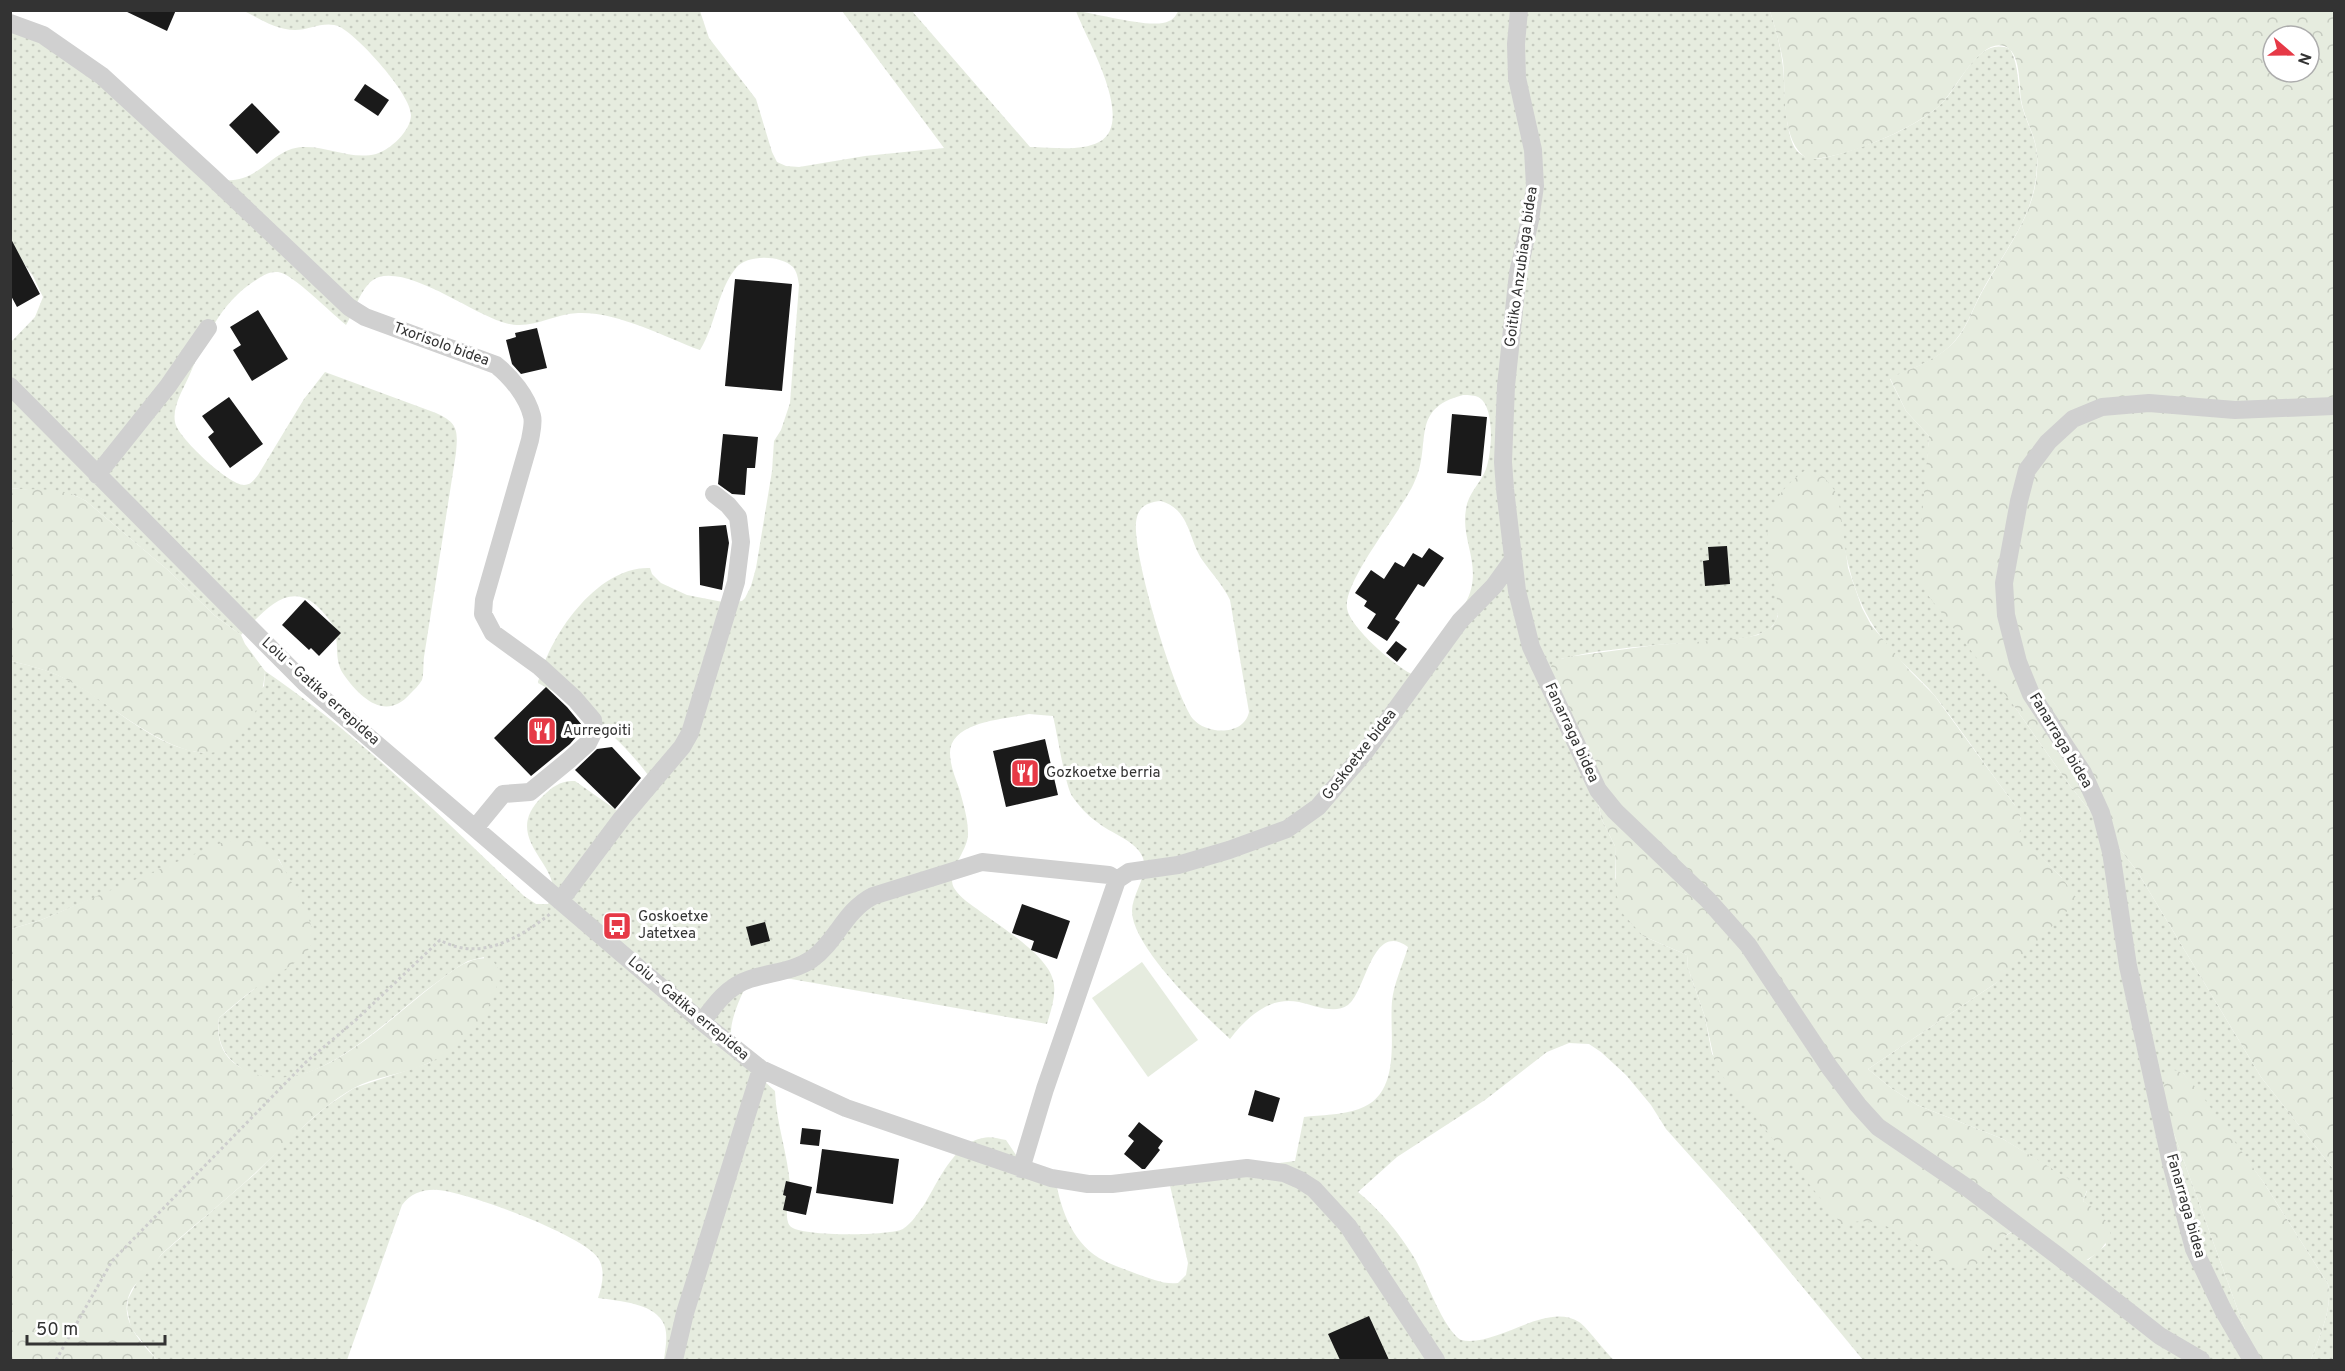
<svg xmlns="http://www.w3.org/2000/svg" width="2345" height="1371" font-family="Overpass,sans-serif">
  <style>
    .grass { fill: url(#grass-dots); fill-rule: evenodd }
    .forest { fill: url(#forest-crowns); fill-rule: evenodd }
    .park { fill: #e6ecdf }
    .building { fill: #1a1a1a }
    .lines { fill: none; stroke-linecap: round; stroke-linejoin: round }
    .path { stroke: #cdcdcd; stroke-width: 3; stroke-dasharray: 3 3; stroke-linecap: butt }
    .minor { stroke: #d0d0d0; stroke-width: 18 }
    .labels { text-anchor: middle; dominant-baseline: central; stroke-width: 6; stroke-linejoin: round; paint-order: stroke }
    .street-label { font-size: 15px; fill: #333; stroke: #fff }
    .poi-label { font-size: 15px; fill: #333; stroke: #fff; text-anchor: start }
  </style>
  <defs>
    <pattern id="grass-dots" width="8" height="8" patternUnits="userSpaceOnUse" patternTransform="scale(1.5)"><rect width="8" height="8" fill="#e6ecdf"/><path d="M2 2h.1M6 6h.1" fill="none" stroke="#c6cbc0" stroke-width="1.8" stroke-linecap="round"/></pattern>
    <pattern id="forest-crowns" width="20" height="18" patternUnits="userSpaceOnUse" patternTransform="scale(1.5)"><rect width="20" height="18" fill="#e6ecdf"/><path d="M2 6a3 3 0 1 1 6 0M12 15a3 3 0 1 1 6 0" fill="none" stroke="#c6cbc0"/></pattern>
  </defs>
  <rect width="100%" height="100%" fill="#fff"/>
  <path class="grass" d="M1179 10 1770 11C1775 27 1780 43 1782 60 1786 82 1783 134 1797 151 1803 157 1810 159 1818 159 1855 152 1917 129 1943 102 1961 84 1978 35 2010 49 2020 67 2017 87 2022 106 2027 125 2037 139 2037 158 2038 214 2007 246 1982 291 1972 310 1966 331 1950 346 1935 361 1910 369 1890 379L1906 411 1929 436 1927 467 2014 706 2068 783 2137 871 2261 1077 2334 1170V1360H2311C2319 1336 2333 1310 2328 1284L2264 1183 2183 1073 2173 1131 2256 1360H1863L1743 1215 1666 1129 1651 1105 1626 1075 1601 1052 1589 1044 1569 1043 1547 1052 1485 1100 1397 1157 1358 1192C1381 1211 1400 1234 1415 1259 1426 1279 1443 1329 1461 1340 1496 1348 1546 1301 1579 1322 1586 1326 1605 1352 1614 1360H664C665 1350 668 1338 665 1327 658 1303 619 1301 598 1298 602 1286 606 1270 598 1258 583 1235 467 1192 438 1190 424 1189 411 1193 402 1205L347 1360H157L131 1328 127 1309 128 1299 137 1282 163 1253 256 1173 289 1139 327 1106 354 1088 429 1063 453 1047 470 1031 484 1013V957L468 961 458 967C443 978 428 988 414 1000 373 1033 298 1105 242 1069 223 1056 216 1040 219 1018L254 989 290 883 279 859 135 881 41 920 11 929V661C32 666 52 671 72 682 115 706 154 748 205 753L264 686 265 671C359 735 442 817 524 896L536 904H548C573 869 495 841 543 796 552 787 561 780 575 781L619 812 648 775C621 738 579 704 538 683 549 636 597 566 650 568L652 574 661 583 687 595 728 603 742 601 745 598 751 586 756 568 772 471 774 441 781 430 790 403 799 285C798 278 797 272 793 267 781 255 747 254 736 268 717 291 716 325 700 350 665 337 616 311 578 313 551 314 530 332 502 322 470 312 412 268 379 277 362 282 355 311 346 325 332 314 292 273 278 272 268 271 261 277 253 282 220 304 205 339 190 374 184 388 172 406 175 422 177 437 229 485 244 485 251 485 254 480 258 475L304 399 325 372 436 413C458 423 458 430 456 453L424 657C423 664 424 673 422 680 419 685 414 690 410 694 386 721 361 699 344 675 334 661 339 646 335 631 332 621 323 612 316 605 287 580 261 614 241 635L214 615 169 571 86 501 74 495 11 488V342L35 317 43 297 33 276 11 246 10 21 31 26 221 180C261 184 271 148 303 147 327 146 351 160 376 154 390 150 411 131 411 115 411 94 359 37 340 27 325 20 310 30 295 30 277 30 260 19 244 11H700L709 38 756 99 772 152 777 162 786 166 799 167 865 156 944 148 842 11H912L1030 147C1051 147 1080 152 1099 142 1137 122 1085 37 1076 11 1097 13 1153 30 1169 21 1174 19 1176 15 1179 10ZM1463 395C1469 395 1475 395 1480 398 1495 409 1492 453 1486 469 1481 483 1468 493 1466 509 1460 542 1485 568 1465 604 1452 628 1430 653 1414 675 1397 668 1349 627 1347 608 1343 581 1401 512 1414 483 1433 445 1408 409 1463 395ZM1161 501C1191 510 1188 540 1203 561 1212 574 1223 585 1230 600L1249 712C1244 736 1207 735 1193 719 1175 696 1128 544 1137 517 1140 505 1150 502 1161 501ZM1844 545C1855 601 1870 629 1909 669 1918 678 1927 686 1935 696 1962 731 1987 768 2014 804L2021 819 2018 834 2062 878 1996 983 1868 1069 1891 1088 1917 1105 2003 1139 2087 1191 2083 1201 2096 1211 2106 1245 2088 1260 2015 1230 2002 1238 1983 1258 1871 1220H1854L1712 1054 1705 1017 1688 968 1687 955 1643 936 1615 878V846L1602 820 1561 659C1592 651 1625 648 1657 645 1684 642 1750 645 1770 628 1781 620 1778 606 1777 594ZM1029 714 1053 716C1057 732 1065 785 1072 796 1079 806 1087 815 1097 822 1110 833 1137 841 1143 858 1149 875 1132 894 1132 911 1132 947 1204 1015 1230 1039 1247 1017 1269 996 1299 1002 1314 1005 1334 1015 1348 1005 1366 992 1372 920 1408 947 1403 964 1394 983 1392 1001 1389 1035 1403 1094 1359 1109 1342 1115 1321 1115 1304 1117L1295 1161 1168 1177 1188 1263 1186 1275 1178 1283C1164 1285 1150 1278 1137 1274 1125 1269 1111 1265 1099 1258 1071 1241 1059 1205 1055 1175L1016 1155 1006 1140C999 1139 990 1136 983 1138 954 1143 938 1182 924 1205 918 1213 912 1223 903 1229 890 1236 799 1237 790 1226 783 1218 790 1196 790 1186 788 1154 776 1123 775 1091 762 1079 733 1054 731 1036 730 1021 738 1003 744 990L774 976 1047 1024C1051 1010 1057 994 1053 980 1047 955 1001 927 981 912 972 905 960 898 954 888 945 871 969 851 968 833 968 818 963 803 959 788 955 777 950 765 950 753 950 721 1007 719 1029 714Z"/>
  <path class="forest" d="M1770 11H2334V1170L2261 1077 2137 871 2068 783 2014 706 1927 594 1919 578 1918 564 1929 436 1906 411 1890 378C1910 369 1934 361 1950 346 1966 332 1972 310 1982 292 2006 248 2041 209 2037 155 2036 135 2024 119 2021 99 2019 85 2021 51 2004 46 1980 39 1957 87 1943 102 1920 127 1842 160 1808 159 1780 143 1786 90 1783 61 1780 44 1775 27 1770 11ZM2273 36H2309V72H2273Z
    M1807 469 1824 477 1835 491 1840 509 1848 568 1862 608 1871 625 1910 671 1934 695 2019 811 2022 825 2019 834 2062 878 2078 900 1996 983 1868 1069 1891 1088 1917 1105 2003 1139 2087 1190 2083 1201C2096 1210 2112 1220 2110 1237L2099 1252 2077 1266 2015 1230C1996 1238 1987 1263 1968 1268 1932 1277 1900 1204 1842 1225L1716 1068 1705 1017 1688 968 1687 955 1643 936 1623 914 1616 894 1615 846 1602 820 1597 799 1551 675V667L1553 662 1567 657 1656 645 1738 639 1758 635 1773 626 1778 616V608C1772 548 1747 511 1807 469Z
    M10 488C41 492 56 484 86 501L169 571 214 615 241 635 245 644 265 671C263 694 257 716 241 734 234 741 227 750 216 752 173 761 108 702 71 682 52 671 31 666 11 661Z
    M243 839 262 843 272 849C282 864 317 924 313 940 308 961 271 976 254 989 242 998 230 1008 219 1018 216 1037 221 1055 238 1066 306 1110 388 1018 439 981 455 969 471 955 492 959L499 970C498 1012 456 1054 419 1067 398 1075 374 1077 354 1088 315 1110 287 1144 254 1174 225 1201 194 1225 165 1251 159 1256 156 1263 151 1269 144 1277 134 1283 130 1293 118 1319 141 1343 157 1360H11V929L41 920 221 843Z
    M2171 1069 2183 1073 2198 1090 2264 1183 2328 1284C2333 1310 2319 1336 2311 1360H2256L2173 1131 2164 1088 2165 1076Z"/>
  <path class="park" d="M1142 962 1198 1040 1148 1077 1092 998Z"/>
  <path class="building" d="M123 10H176L167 31Z
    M365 84 389 100 378 116 354 100Z
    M252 103 280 132 257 154 229 125Z
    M10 237 40 294 17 307 10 294Z
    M735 279 792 284 782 391 725 386Z
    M258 310 288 359 252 381 233 350 241 345 230 327Z
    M537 328 547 368 521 374 512 364 506 340 516 337 515 333Z
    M229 397 263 444 230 468 208 437 214 432 202 416Z
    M1452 414 1487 417 1481 476 1447 473Z
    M723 434 758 437 755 468H747L745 495 732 494 718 484Z
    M726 525 729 543 722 590 700 585 699 527Z
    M1727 546 1730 584 1705 586 1703 561 1709 560 1708 547Z
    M1429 548 1444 558 1424 587 1418 584 1395 619 1400 622 1387 641 1367 628 1376 614 1364 606 1367 601 1355 593 1371 570 1384 579 1395 562 1404 567 1413 553 1422 558Z
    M305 600 341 633 319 656 311 648 309 650 282 625Z
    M1396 641 1407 649 1397 662 1386 653Z
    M546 687 567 707 582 725 583 729 570 744 531 776 494 738Z
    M1045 739 1058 795 1006 807 993 751Z
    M612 747 641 778 615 809 575 770 597 749Z
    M1022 904 1070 921 1057 959 1031 950 1034 941 1012 933Z
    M765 922 770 941 751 946 746 927Z
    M1255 1090 1280 1098 1273 1122 1248 1115Z
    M1139 1122 1163 1141 1158 1148 1160 1150 1145 1169H1142L1124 1154 1134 1141 1128 1136Z
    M802 1128 821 1130 819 1146 800 1144Z
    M822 1149 899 1159 893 1204 816 1193Z
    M786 1181 812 1187 806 1215 783 1210 786 1196 783 1195Z
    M1369 1316 1389 1360H1340L1328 1334Z"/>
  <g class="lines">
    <path class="path" d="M56 1360 112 1261 306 1062 357 1019 440 940C479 962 518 939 550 914"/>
    <path class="minor" d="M1519 10 1516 44 1517 78 1533 150 1535 186 1530 220 1518 273 1506 386 1503 462 1505 489 1517 591 1531 647 1598 790 1615 811 1708 900 1748 945 1830 1068 1858 1105 1878 1127 1969 1189 2058 1256 2160 1336 2201 1360
      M10 23 43 35 102 76 212 177 349 307 365 317 496 365C511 377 527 396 532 416 534 423 531 433 530 440L484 600 483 614 493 633 540 667 575 699 593 720 594 731 588 743 569 760 530 792 503 794 475 828
      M10 386 305 683 702 1022 761 1069 846 1108 1051 1178 1088 1184H1112L1247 1168 1284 1173 1300 1180 1314 1189 1348 1226 1436 1360
      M97 475 168 386 208 328
      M560 901 622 818 682 747 690 733 736 582 741 542 738 517 728 505 714 494
      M702 1022C715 1004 728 986 750 979 771 972 793 972 812 959 837 941 844 911 873 896L982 862 1109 875 1117 880
      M1021 1169 1045 1089 1117 880 1129 872 1178 865 1229 850 1287 829 1318 807 1365 752 1460 621 1494 586 1512 561
      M674 1360 685 1313 761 1069
      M2252 1360 2223 1310 2194 1249 2171 1163 2128 966 2111 852 2101 813 2083 773 2031 694 2018 662 2006 615 2004 583 2019 501 2027 470 2048 442 2073 419 2102 407 2149 403 2235 410 2334 406"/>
  </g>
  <defs>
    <g id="restaurant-square" transform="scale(1.5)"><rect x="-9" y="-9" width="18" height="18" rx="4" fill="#e63946" stroke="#fff"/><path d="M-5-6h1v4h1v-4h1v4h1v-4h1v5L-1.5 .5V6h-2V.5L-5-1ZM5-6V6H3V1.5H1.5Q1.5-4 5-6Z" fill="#fff"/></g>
    <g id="bus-square" transform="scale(1.5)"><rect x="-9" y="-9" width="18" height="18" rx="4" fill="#e63946" stroke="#fff"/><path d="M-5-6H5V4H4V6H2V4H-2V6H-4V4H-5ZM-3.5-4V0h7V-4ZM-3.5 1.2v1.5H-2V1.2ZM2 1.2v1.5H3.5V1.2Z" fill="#fff"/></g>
  </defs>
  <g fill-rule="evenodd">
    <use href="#restaurant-square" x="542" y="731"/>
    <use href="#restaurant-square" x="1025" y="773"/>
    <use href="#bus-square" x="617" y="926"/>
  </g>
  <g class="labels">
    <g class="street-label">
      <text transform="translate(1522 267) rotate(-82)">Goitiko Anzubiaga bidea</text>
      <text transform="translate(441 345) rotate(20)">Txorisolo bidea</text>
      <text transform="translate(320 692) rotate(42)">Loiu - Gatika errepidea</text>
      <text transform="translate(1571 733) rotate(65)">Fanarraga bidea</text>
      <text transform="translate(2060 741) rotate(59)">Fanarraga bidea</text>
      <text transform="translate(1360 755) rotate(-52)">Goskoetxe bidea</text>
      <text transform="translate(688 1009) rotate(40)">Loiu - Gatika errepidea</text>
      <text transform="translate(2185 1206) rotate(74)">Fanarraga bidea</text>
    </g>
    <g class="poi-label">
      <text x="563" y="731">Aurregoiti</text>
      <text x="1046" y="773">Gozkoetxe berria</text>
      <text x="638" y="917">Goskoetxe<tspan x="638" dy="17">Jatetxea</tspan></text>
    </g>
  </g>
  <rect width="2345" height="1371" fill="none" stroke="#333333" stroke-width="24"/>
  <g transform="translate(2291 54) rotate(110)"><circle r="28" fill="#ffffff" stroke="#adadad" stroke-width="1.5"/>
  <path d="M0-4.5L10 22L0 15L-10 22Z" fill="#e63946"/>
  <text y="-9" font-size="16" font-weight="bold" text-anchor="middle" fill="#333333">N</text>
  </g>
  <path d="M27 1335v9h138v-9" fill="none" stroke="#333333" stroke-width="3"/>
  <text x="36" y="1335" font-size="18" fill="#333333" stroke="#ffffff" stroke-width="4.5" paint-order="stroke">50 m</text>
</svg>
